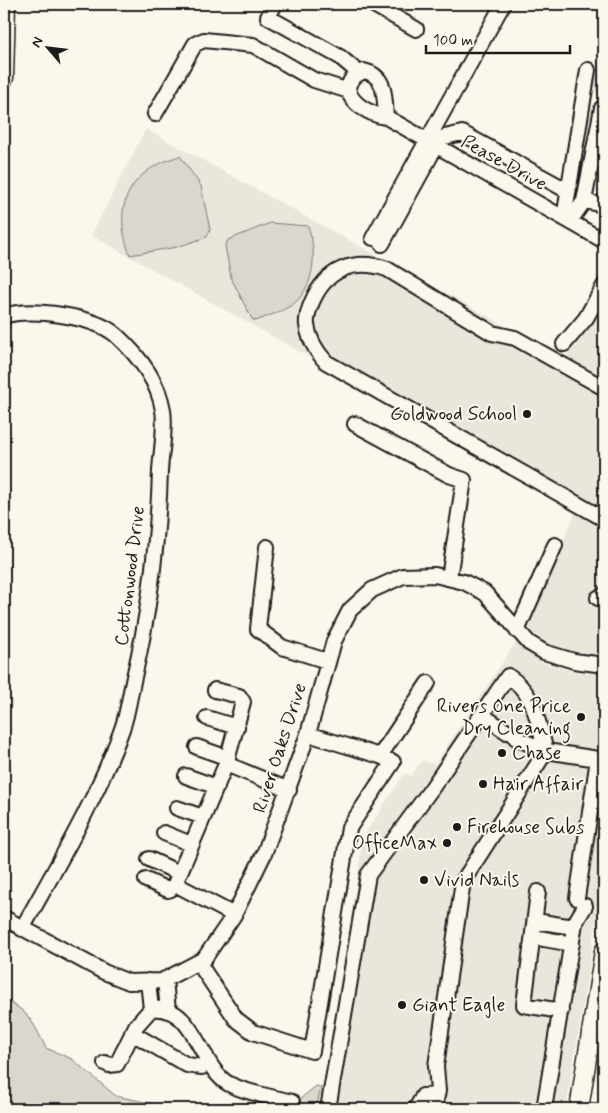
<svg xmlns="http://www.w3.org/2000/svg" width="608" height="1113" font-family="Mynerve,sans-serif">
  <style>
    .built { fill: #eae6dc }
    .green { fill: #dad7ce; stroke: #7b7a75 }
    .lines { fill: none; stroke-linecap: round; stroke-linejoin: round }
    .minor-casing { stroke: #1c1c1c; stroke-width: 18 }
    .major-casing { stroke: #1c1c1c; stroke-width: 21 }
    .minor { stroke: #fbf7ec; stroke-width: 14 }
    .major { stroke: #fbf7ec; stroke-width: 18 }
    .poi-dot { fill: #1c1c1c; stroke: #fbf7ec; stroke-width: 2 }
    .labels { text-anchor: middle; dominant-baseline: central; stroke-width: 4; stroke-linejoin: round; paint-order: stroke }
    .street-label { font-size: 19px; fill: #1c1c1c; stroke: #fbf7ec }
    .poi-label { font-size: 19px; fill: #1c1c1c; stroke: #fbf7ec; text-anchor: start }
  </style>
  <rect width="100%" height="100%" fill="#fbf7ec"/>
  <filter id="ink" filterUnits="userSpaceOnUse"><feTurbulence type="fractalNoise" baseFrequency=".02" numOctaves="2"/><feDisplacementMap in="SourceGraphic" scale="10" xChannelSelector="R" yChannelSelector="G"/><feConvolveMatrix kernelMatrix="1 2 1 2 8 2 1 2 1" color-interpolation-filters="sRGB"/></filter>
  <g filter="url(#ink)">
    <path class="built" d="M604 18V97L592 90Z
      M146 129 604 380V657L570 652 549 646 525 626 578 507 91 235Z
      M604 298V378L566 357 584 327Z
      M516 642 544 663 570 670 604 675V873L566 1109H316L327 1064 346 957 363 837 405 773 411 776 422 761 435 764Z"/>
    <path class="green" d="M180 156 201 186 210 230 207 237 177 247 130 255C111 206 129 170 180 156Z
      M270 223 308 226C317 251 316 287 292 305 281 312 268 316 256 321L252 319 231 278 225 246 228 240Z
      M4 1001C28 1008 35 1026 46 1048L72 1059 116 1096 155 1104 165 1109H4Z
      M316 1086 321 1087 316 1109H297L300 1099Z"/>
    <g class="lines">
      <g class="minor-casing">
        <path id="minor" d="M275 4 268 17 340 57 359 73
          M372 4 416 29
          M155 114 195 44 204 40 253 45 314 80 349 91
          M386 117C384 97 387 76 364 71 328 87 362 114 386 117L604 241
          M428 141 462 133 568 191
          M584 201 604 205
          M564 218 588 70
          M570 221 584 201 602 108
          M373 238 503 4
          M382 244 431 155
          M4 316C30 307 94 316 116 335 138 355 158 380 163 410 166 429 161 452 160 471 158 541 150 609 134 677 130 694 128 713 122 729 97 799 58 864 22 929
          M564 344 586 318 604 286
          M604 388 515 338 492 333 387 269C354 258 326 269 312 302 309 309 306 317 307 325 309 340 316 351 326 362L604 519
          M355 424 449 475 464 480 449 578
          M267 547 258 629 282 647 327 661
          M598 598 604 595
          M517 631 555 545
          M215 690 239 696 243 702 226 764
          M482 715 507 732
          M207 718 237 727
          M516 738 546 751
          M197 747 228 758
          M380 756 428 683
          M186 776 217 787
          M177 808 203 817
          M164 833 191 844
          M149 859 179 873
          M146 880 168 890 171 889 175 884
          M538 892 524 1005 561 1011
          M234 915 175 884 226 764 289 790
          M4 918 104 972 129 982 162 981 204 959 234 915 264 854 308 734 334 641 350 610 372 590 403 576 435 575 464 582 485 593 529 643 544 652 574 661 604 665
          M535 921 574 927
          M533 937 572 944
          M198 962 236 1019 253 1032 312 1051 349 828 393 762 380 756 308 734
          M165 979 168 1011
          M148 981 151 1009
          M132 1033 187 1065 202 1067 207 1062 206 1056
          M105 1063 109 1065 117 1064 136 1026 151 1009C196 1003 199 1068 229 1084 246 1093 273 1097 292 1102
          M417 1107 423 1096 437 1095
          M328 1109 368 875 432 788 508 676C536 694 537 721 546 751
          M434 1109 438 1091 436 1066 463 881 546 751 598 759 577 898
          M544 1109 575 923 585 906"/>
      </g>
      <g class="major-casing">
        <path id="major" d="M4 78 6 4
          M579 1109 604 951"/>
      </g>
      <use href="#minor" class="minor"/>
      <use href="#major" class="major"/>
    </g>
  </g>
  <g class="poi-dot">
    <circle cx="527" cy="414" r="5"/>
    <circle cx="581" cy="717" r="5"/>
    <circle cx="502" cy="753" r="5"/>
    <circle cx="483" cy="784" r="5"/>
    <circle cx="457" cy="827" r="5"/>
    <circle cx="447" cy="843" r="5"/>
    <circle cx="424" cy="880" r="5"/>
    <circle cx="402" cy="1005" r="5"/>
  </g>
  <g class="labels">
    <g class="street-label">
      <text transform="translate(504 163) rotate(29)">Pease Drive</text>
      <text transform="translate(130 576) rotate(-83)">Cottonwood Drive</text>
      <text transform="translate(280 748) rotate(-72)">River Oaks Drive</text>
    </g>
    <g class="poi-label">
      <text x="517" y="414" text-anchor="end">Goldwood School</text>
      <text x="571" y="706" text-anchor="end">Rivers One Price<tspan x="571" dy="22">Dry Cleaning</tspan></text>
      <text x="512" y="753">Chase</text>
      <text x="493" y="784">Hair Affair</text>
      <text x="467" y="827">Firehouse Subs</text>
      <text x="437" y="843" text-anchor="end">OfficeMax</text>
      <text x="434" y="880">Vivid Nails</text>
      <text x="412" y="1005">Giant Eagle</text>
    </g>
  </g>
  <rect width="608" height="1113" fill="none" stroke="#fbf7ec" stroke-width="20"/>
  <rect x="10" y="10" width="588" height="1093" fill="none" stroke="#1c1c1c" stroke-width="2" filter="url(#ink)"/>
  <g transform="translate(48 48) rotate(298)" stroke="#fbf7ec" stroke-width="4" paint-order="stroke">
  <path d="M0-4L9 19L0 12L-9 19Z" fill="#1c1c1c"/>
  <text y="-8" font-size="14" font-weight="bold" text-anchor="middle" fill="#1c1c1c">N</text>
  </g>
  <path d="M426 45v8h144v-8" fill="none" stroke="#1c1c1c" stroke-width="2.5"/>
  <text x="433" y="45" font-size="15" fill="#1c1c1c" stroke="#fbf7ec" stroke-width="4" paint-order="stroke">100 m</text>
</svg>
